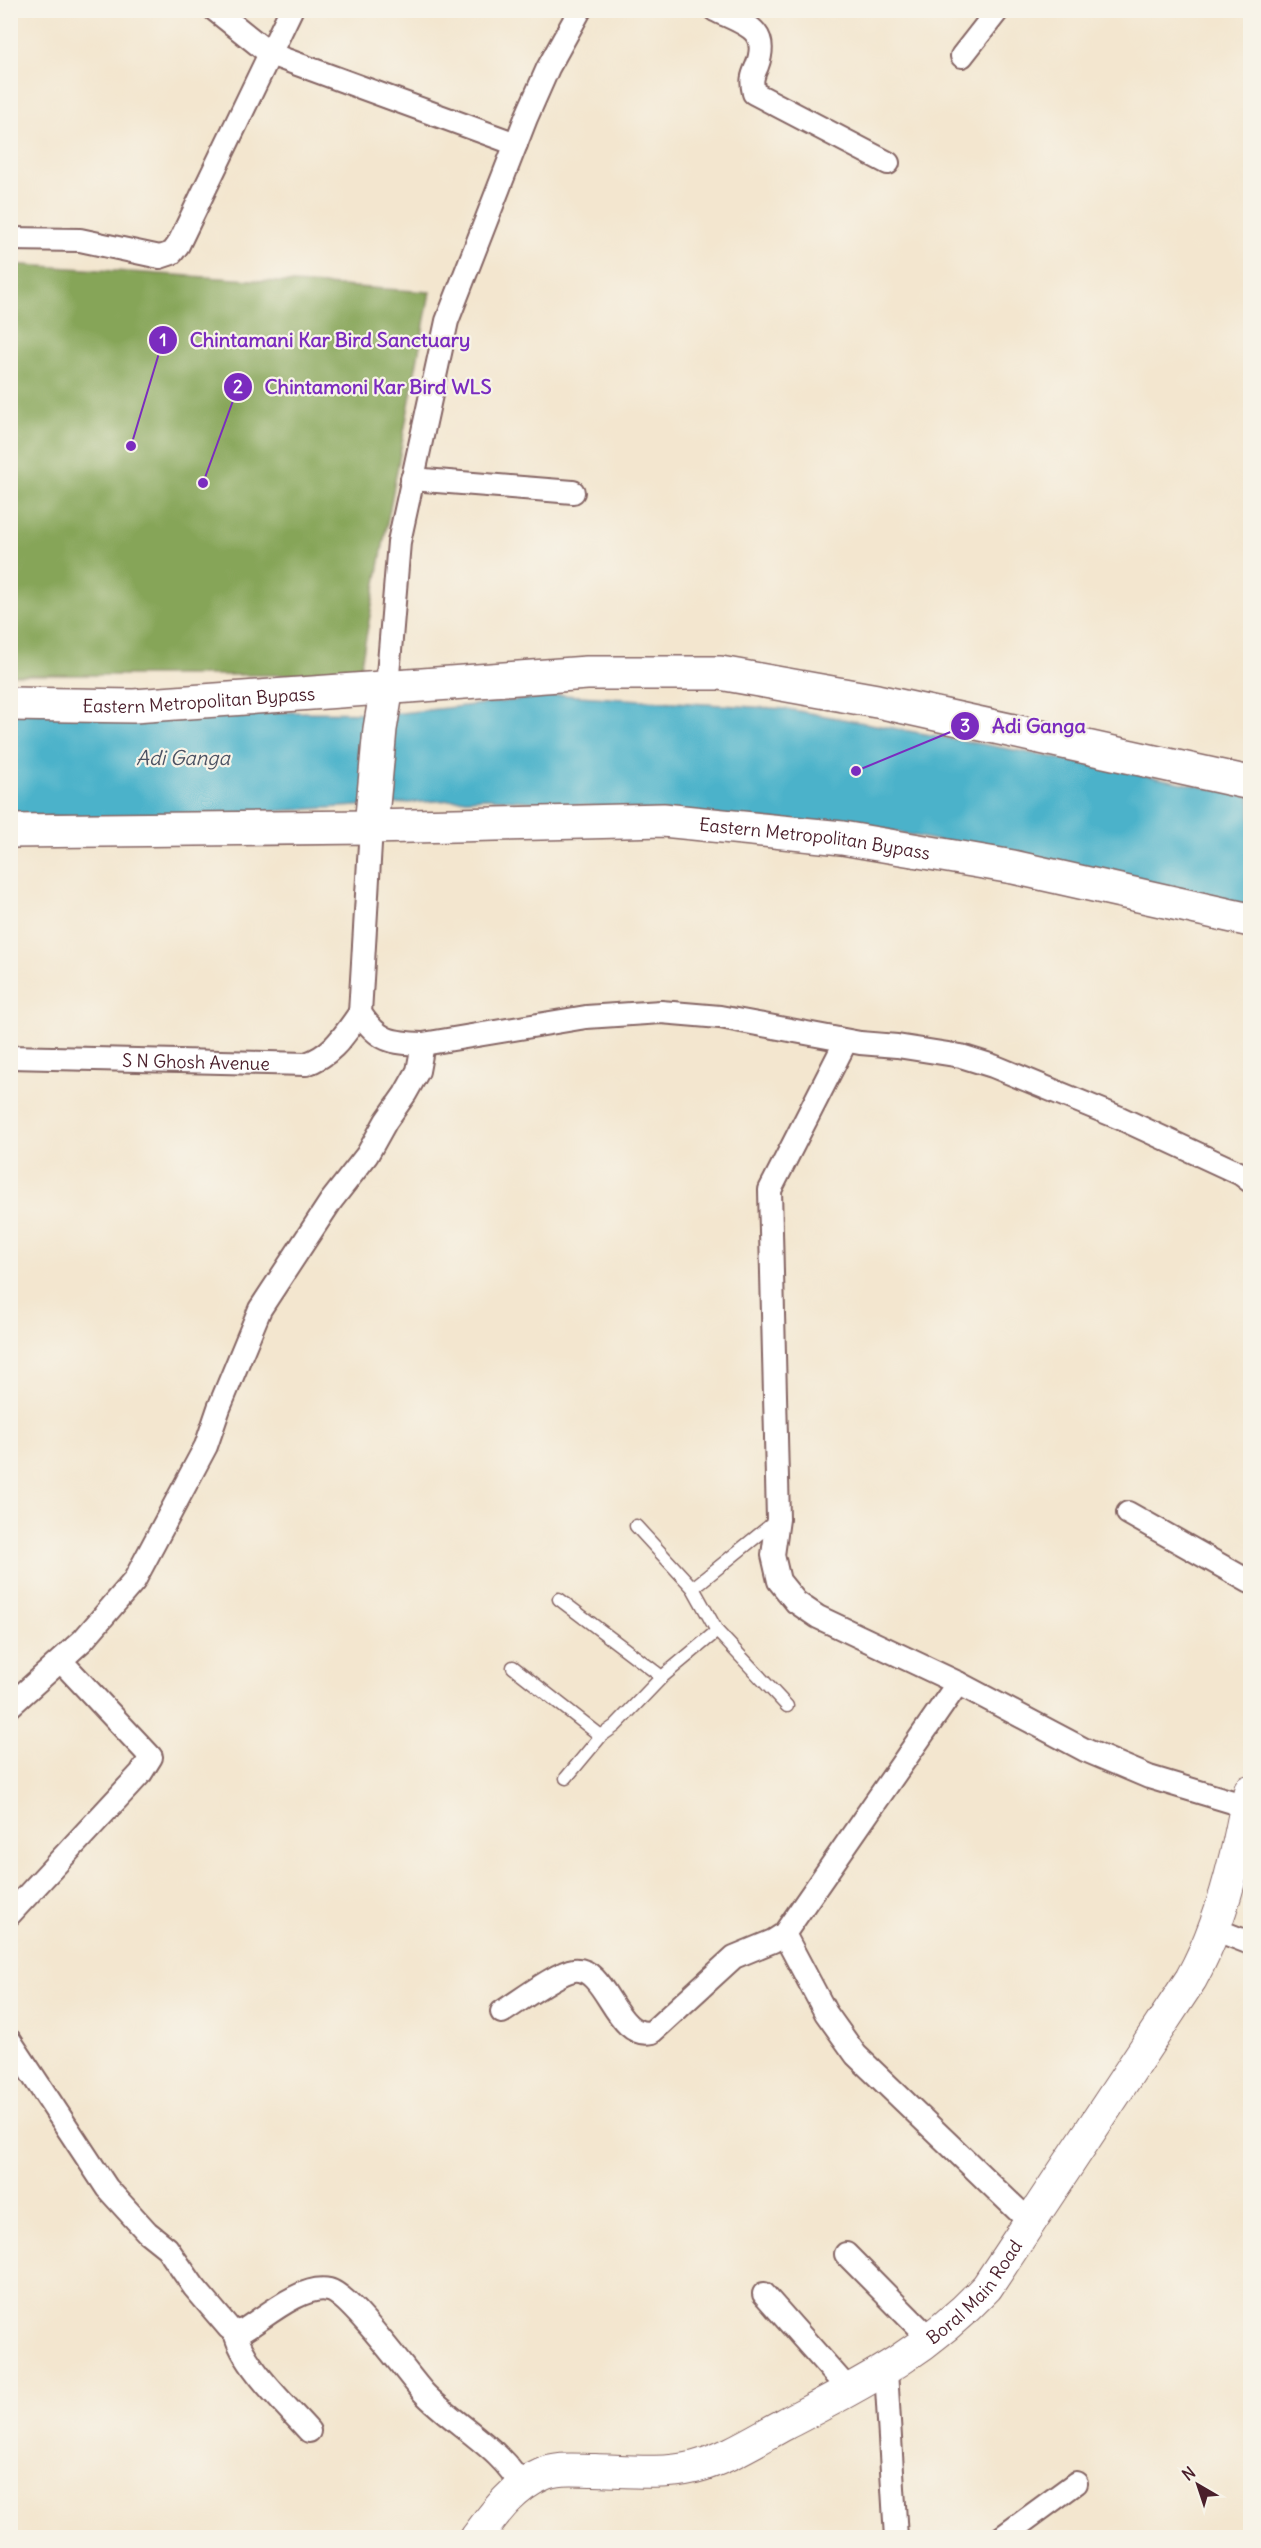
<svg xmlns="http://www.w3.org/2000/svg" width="1261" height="2548" font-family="Delius,sans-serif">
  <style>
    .forest { fill: #86a559; stroke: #686242; stroke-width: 1.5 }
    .water { fill: #4cb2ca; stroke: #4b687a; stroke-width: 1.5 }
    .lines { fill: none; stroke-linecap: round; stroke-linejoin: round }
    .service-casing { stroke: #856564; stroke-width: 15 }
    .minor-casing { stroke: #856564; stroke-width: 26 }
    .secondary-casing { stroke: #856564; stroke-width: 34 }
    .primary-casing { stroke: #856564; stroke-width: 36 }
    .service { stroke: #fff; stroke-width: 12 }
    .minor { stroke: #fff; stroke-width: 22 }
    .secondary { stroke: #fff; stroke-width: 32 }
    .primary { stroke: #fff; stroke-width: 33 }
    .labels { text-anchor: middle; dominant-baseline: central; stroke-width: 4.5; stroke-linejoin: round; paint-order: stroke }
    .street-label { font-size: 18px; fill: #4a1f2b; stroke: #f7f3e8 }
    .water-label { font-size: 20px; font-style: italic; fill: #4b5263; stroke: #f7f3e8 }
    .leader { fill: none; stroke: #7b2cbf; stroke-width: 2 }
    .callout-dot { fill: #7b2cbf; stroke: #f7f3e8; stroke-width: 2 }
    .mark-label { font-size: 18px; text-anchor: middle; font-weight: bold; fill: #fff }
    .callout-label { font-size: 20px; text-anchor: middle; font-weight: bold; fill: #7b2cbf; stroke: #f7f3e8; stroke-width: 4.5; stroke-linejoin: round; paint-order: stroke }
  </style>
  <rect width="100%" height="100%" fill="#f7f3e8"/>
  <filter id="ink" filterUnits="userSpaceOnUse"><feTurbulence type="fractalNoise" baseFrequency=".0167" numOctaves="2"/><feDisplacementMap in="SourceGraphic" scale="12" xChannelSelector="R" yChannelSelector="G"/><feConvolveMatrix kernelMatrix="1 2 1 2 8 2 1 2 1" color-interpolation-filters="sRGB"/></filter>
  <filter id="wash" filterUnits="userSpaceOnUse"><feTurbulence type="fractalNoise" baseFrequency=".008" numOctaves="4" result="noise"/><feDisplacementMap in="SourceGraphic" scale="24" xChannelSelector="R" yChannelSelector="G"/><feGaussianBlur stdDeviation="1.35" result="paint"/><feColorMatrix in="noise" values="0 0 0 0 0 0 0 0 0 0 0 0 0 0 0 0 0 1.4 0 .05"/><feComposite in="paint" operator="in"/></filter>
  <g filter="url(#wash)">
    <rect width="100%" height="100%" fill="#f3e6cf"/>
    <path class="forest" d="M10 264 430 292 359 675H11Z"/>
    <path class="water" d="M562 695 787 709 1020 751 1250 796V907L882 829 486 798 150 819 11 816V710L401 713Z"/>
  </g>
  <g filter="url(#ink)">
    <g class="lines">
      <g class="service-casing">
        <path id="service" d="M777 1520 693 1588 717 1631 787 1706
          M636 1526 693 1588
          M559 1599 662 1677
          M513 1667 601 1736 615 1726 662 1677 717 1631
          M566 1778 601 1736"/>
      </g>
      <g class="minor-casing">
        <g id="minor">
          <path d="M215 10 270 54 516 144"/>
          <path d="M715 10C744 24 771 29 757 66 752 77 751 81 754 93L888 163"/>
          <path d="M962 56 998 10"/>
          <path d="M10 239 80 240 160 257 172 253 178 245 291 10"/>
          <path d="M412 479 573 492"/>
          <path d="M387 687 399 542 447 321 526 118 548 68 580 10"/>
          <path d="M371 827 360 1013C378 1041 391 1043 423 1044L586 1017 661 1012 720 1017 860 1043 897 1046 961 1056 993 1066 1120 1118 1241 1174 1250 1181"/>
          <path d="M846 1041 770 1190 778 1519 773 1555 779 1581 796 1602 818 1617 958 1683 1085 1750 1149 1777 1246 1806"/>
          <path id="s1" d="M10 1057 306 1064C333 1055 344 1035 360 1013"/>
          <path d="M1128 1513 1250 1582"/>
          <path d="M10 1706 83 1640 134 1581 206 1446 219 1408 260 1309 331 1201 367 1155 386 1121 405 1094 418 1071 423 1044"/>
          <path d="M10 1914 141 1773 151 1757 61 1661"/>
          <path d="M1214 1929 1250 1943"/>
          <path d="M784 1934 826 2013 856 2055 1030 2222"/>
          <path d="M502 2012C518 2002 558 1972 574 1970 607 1966 615 2041 652 2032L734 1957 773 1941 784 1934 958 1683"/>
          <path d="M10 2041 107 2188 147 2232 167 2248 194 2287 229 2328 235 2332 244 2330C265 2317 303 2284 329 2290 351 2295 406 2373 424 2393 451 2422 508 2453 521 2488"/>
          <path d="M846 2254 931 2340"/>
          <path d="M764 2294 849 2390"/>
          <path d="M235 2332C243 2366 286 2405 309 2431"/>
          <path d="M886 2371 896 2538"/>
          <path d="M1001 2538 1076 2483"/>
        </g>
      </g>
      <g class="secondary-casing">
        <g id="secondary">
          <path id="s2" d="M476 2538C494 2514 513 2487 541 2475 558 2467 577 2470 595 2470 628 2471 662 2475 695 2467 726 2459 757 2439 785 2424 863 2383 925 2353 987 2287L1191 1979C1212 1941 1225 1900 1235 1858 1241 1836 1244 1813 1250 1791"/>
        </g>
      </g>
      <g class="primary-casing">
        <g id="primary">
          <path id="s3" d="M10 704 134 706 587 673H720L877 701 1250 783"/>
          <path d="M371 827 380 729 387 687"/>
          <path id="s4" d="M10 831 371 827 663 820 842 838 1013 867 1250 920"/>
        </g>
      </g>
      <use href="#service" class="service"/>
      <use href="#minor" class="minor"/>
      <use href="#secondary" class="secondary"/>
      <use href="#primary" class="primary"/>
    </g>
  </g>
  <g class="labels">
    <g class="street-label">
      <text stroke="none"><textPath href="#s3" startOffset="189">Eastern Metropolitan Bypass</textPath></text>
      <text stroke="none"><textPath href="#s4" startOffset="806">Eastern Metropolitan Bypass</textPath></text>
      <text stroke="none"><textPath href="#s1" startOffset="186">S N Ghosh Avenue</textPath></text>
      <text stroke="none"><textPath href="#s2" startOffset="580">Boral Main Road</textPath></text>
    </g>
    <g class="water-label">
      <text x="183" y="757">Adi Ganga</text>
    </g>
  </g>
  <path class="leader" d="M131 446L163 340M203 483L238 387M856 771L965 726"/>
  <g class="callout-dot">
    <circle cx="131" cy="446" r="6"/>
    <circle cx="203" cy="483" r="6"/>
    <circle cx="856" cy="771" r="6"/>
    <circle cx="163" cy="340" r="15"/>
    <circle cx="238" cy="387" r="15"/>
    <circle cx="965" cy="726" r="15"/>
  </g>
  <g class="mark-label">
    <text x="163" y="346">1</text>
    <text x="238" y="393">2</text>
    <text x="965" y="732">3</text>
  </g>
  <g class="callout-label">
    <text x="330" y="347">Chintamani Kar Bird Sanctuary</text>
    <text x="378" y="394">Chintamoni Kar Bird WLS</text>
    <text x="1039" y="733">Adi Ganga</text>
  </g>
  <rect width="1261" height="2548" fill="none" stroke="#f7f3e8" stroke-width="36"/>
  <g transform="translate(1198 2485) rotate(321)" stroke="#f7f3e8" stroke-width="4.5" paint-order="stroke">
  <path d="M0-4.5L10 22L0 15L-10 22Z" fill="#4a1f2b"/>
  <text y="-9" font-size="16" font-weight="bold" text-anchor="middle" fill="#4a1f2b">N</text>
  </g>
</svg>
